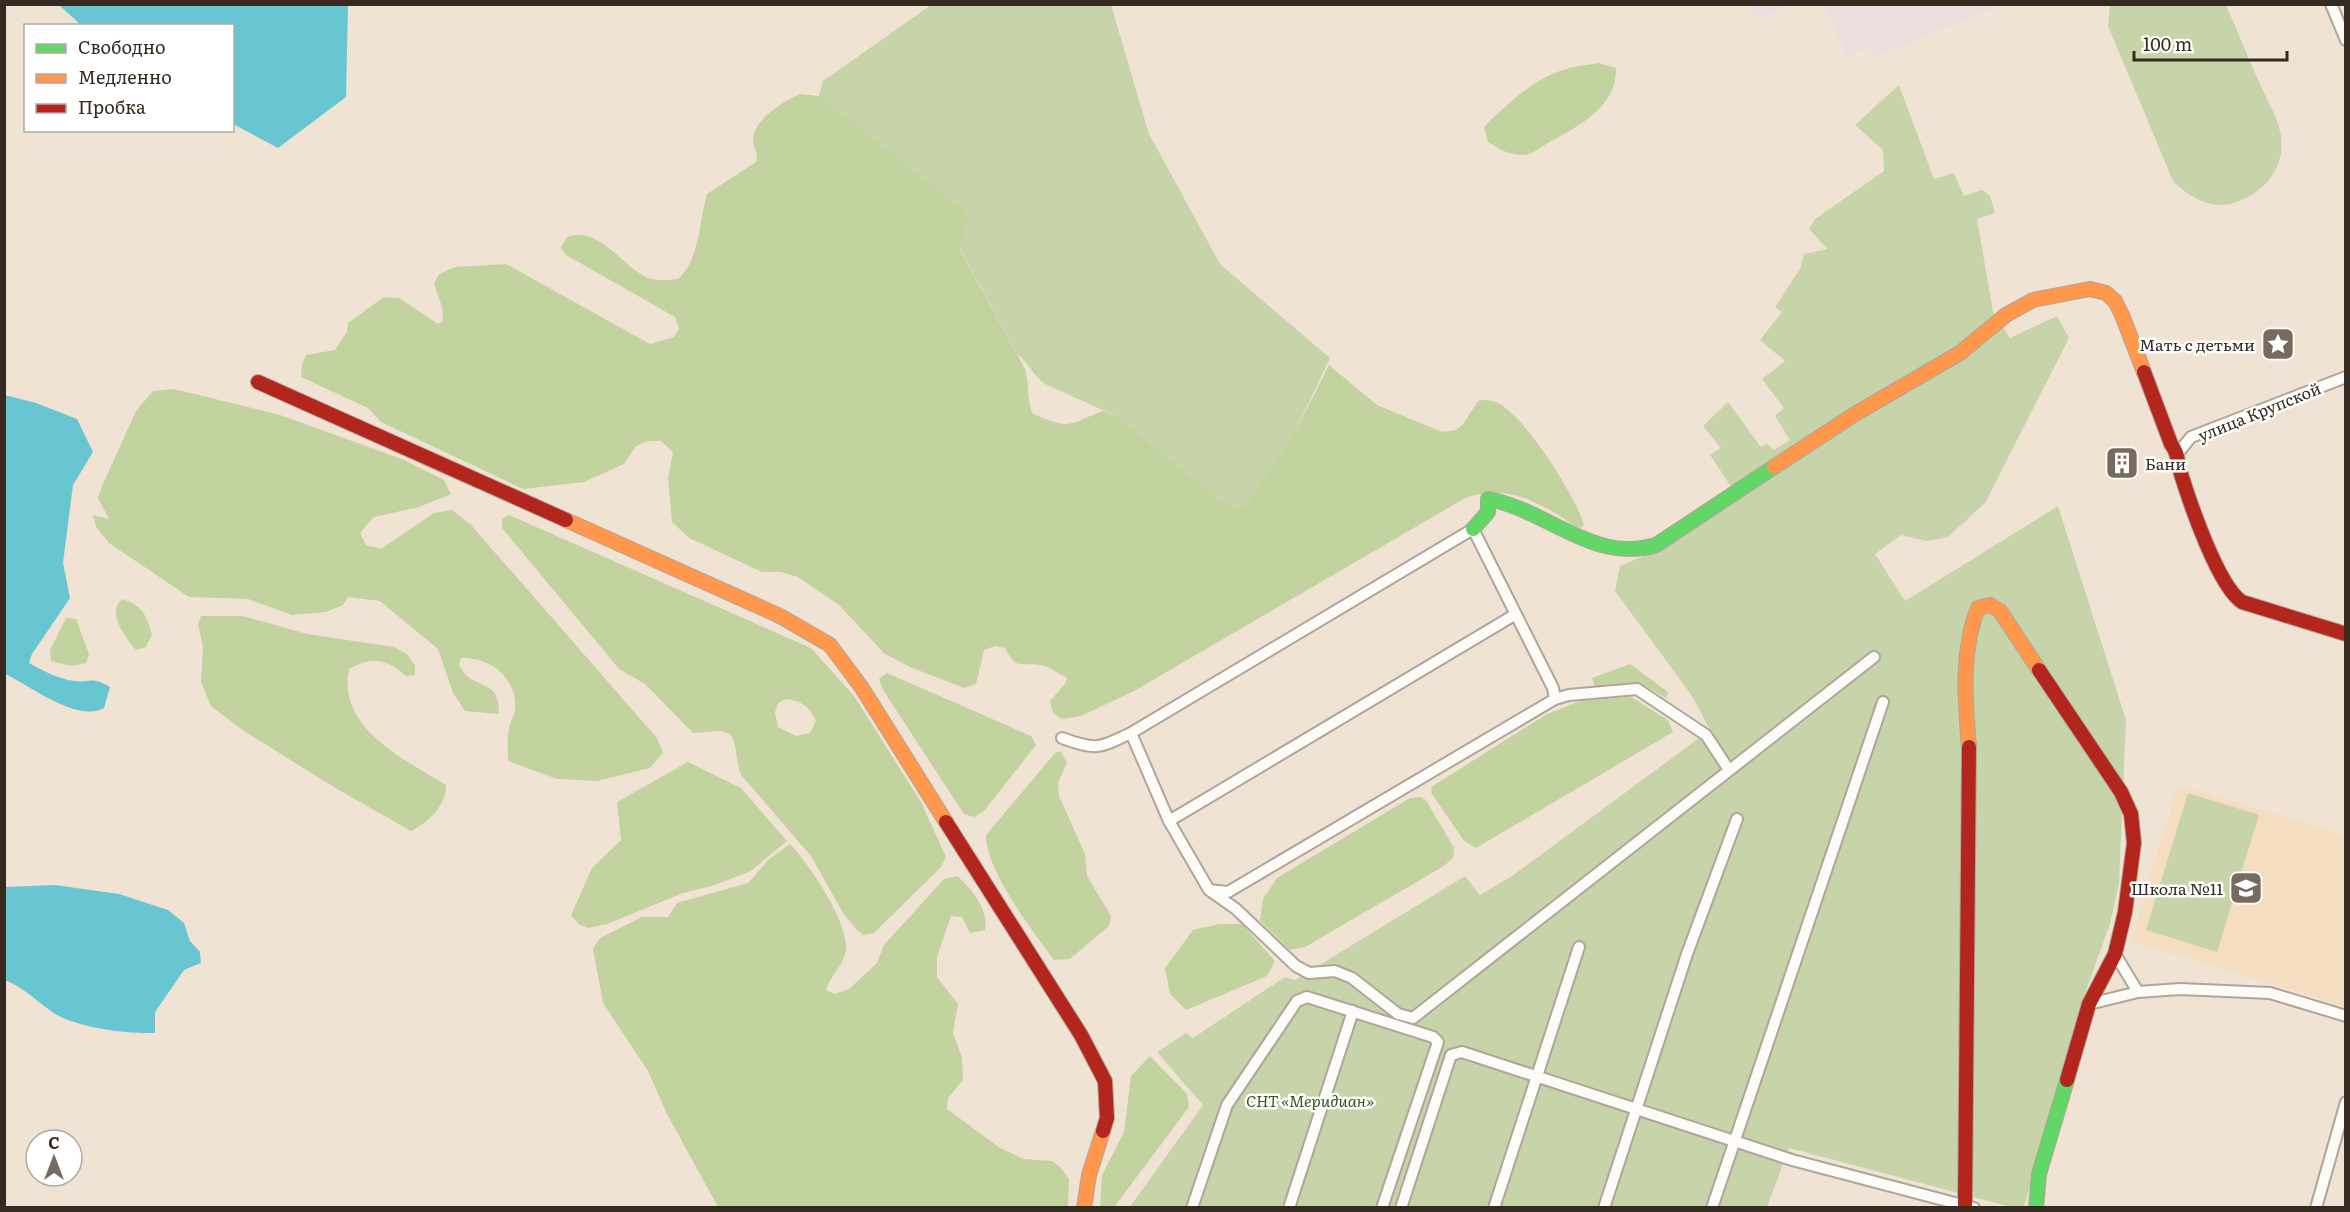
<svg xmlns="http://www.w3.org/2000/svg" width="2350" height="1212" font-family="Literata,serif">
  <style>
    .industrial { fill: #eddddf }
    .built { fill: #f5ddc2 }
    .green { fill: #c7d4a9 }
    .forest { fill: #c2d39f; fill-rule: evenodd }
    .water { fill: #68c6d3 }
    .lines { fill: none; stroke-linecap: round; stroke-linejoin: round }
    .street-casing { stroke: #b0a599; stroke-width: 14 }
    .fast-casing { stroke: #b0a599; stroke-width: 16 }
    .slow-casing { stroke: #b0a599; stroke-width: 16 }
    .jam-casing { stroke: #b0a599; stroke-width: 16 }
    .street { stroke: #fdfbf8; stroke-width: 10 }
    .fast { stroke: #63d668; stroke-width: 14 }
    .slow { stroke: #ff974d; stroke-width: 14 }
    .jam { stroke: #b3261e; stroke-width: 14 }
    .labels { text-anchor: middle; dominant-baseline: central; stroke-width: 5; stroke-linejoin: round; paint-order: stroke }
    .poi-label { font-size: 16px; fill: #342a1f; stroke: #fff; text-anchor: end }
    .street-label { font-size: 16px; fill: #342a1f; stroke: #fff }
    .park-label { font-size: 16px; font-style: italic; fill: #39551d; stroke: #fff }
  </style>
  <rect width="100%" height="100%" fill="#f1e3d3"/>
  <path class="industrial" d="M1749 5H1789L1757 21Z
    M1823 5H2001L1876 56 1871 46 1848 56Z"/>
  <path class="built" d="M2178 785 2345 835V1006L2131 941Z"/>
  <path class="green" d="M931 5H1111L1149 134 1220 264 1330 358 1294 434 1246 504 1236 507 1225 503 1118 417 1045 384C1033 376 1029 363 1017 354L960 249 968 220 819 96 823 81Z
    M2110 5H2226C2237 30 2247 55 2258 80 2265 96 2276 114 2280 131 2288 166 2265 193 2234 203 2212 210 2188 197 2173 181L2108 26Z
    M1899 85 1934 179 1954 173 1964 196 1982 190 1990 196 1995 213 1977 219 1993 312 2010 338 2057 316 2069 338 1985 503 1948 537 1927 541 1901 535 1875 554 1905 601 2058 506 2126 720 2119 883 2110 924 2080 1007 2025 1204 2022 1207H2011L1789 1148 1767 1207 1129 1208 1203 1105 1157 1052 1186 1033 1193 1038 1285 977 1295 980 1465 876 1480 895 1512 876 1710 730 1692 696 1615 591 1620 566 1646 555 1738 497 1710 455 1721 448 1703 426 1728 402 1761 447 1767 444 1774 450 1790 440 1775 416 1784 408 1762 379 1785 361 1760 340 1782 312 1775 307 1800 269 1804 254 1827 249 1809 229 1815 219 1884 171 1883 150 1855 125Z
    M2188 793 2259 815 2217 952 2146 930Z"/>
  <path class="forest" d="M1599 63 1616 68C1617 108 1578 126 1548 143 1541 147 1531 155 1523 155 1509 155 1499 149 1488 142L1484 127C1505 105 1533 80 1563 70 1574 66 1587 65 1599 63Z
    M800 94 819 96 967 213 968 220 960 250 1025 369C1030 384 1026 399 1033 414 1072 430 1066 425 1103 411L1118 417 1225 503 1236 507 1246 504 1294 434 1329 365 1377 405 1442 432 1456 430 1463 424 1478 401C1486 399 1493 400 1500 404 1527 420 1575 495 1584 525L1581 528C1571 526 1566 519 1557 514 1523 495 1505 488 1467 497L1134 691 1081 716 1062 719 1053 713 1050 701 1065 684 1067 678C1059 674 1049 666 1040 665 1019 662 1017 671 1005 648L995 646 984 650 976 684 964 688 910 667 885 654 839 605 798 577 781 572H762L689 538 672 522 668 478 673 452 661 441H648L636 446 624 464 584 482 523 489 381 422 368 408 301 377 302 364 306 355 335 350 347 332 348 323 384 297 399 298 438 324 443 321 442 307 434 284 439 274 455 267 506 264 650 344 674 337 679 328 675 317 566 255 561 248 567 237C599 226 620 264 646 277 655 282 669 280 678 279 700 260 699 221 707 194L756 162C759 154 753 148 753 139 754 119 784 101 800 94Z
    M174 389 280 415 402 459 444 480 451 494 419 507 374 517 360 533 366 545 381 549 434 513 452 510 471 525 657 738 663 753 650 768 597 781 557 779 508 761C508 750 507 739 509 728 510 722 514 716 515 710 518 678 490 657 461 658L459 665C473 693 500 675 499 714L465 711 453 693 438 649 380 601 348 597 343 605 326 612 292 615 248 599 189 597 109 543 96 527 93 515 109 519 98 498 102 486 136 411 153 391Z
    M509 515 811 648 854 696 921 802 946 857 941 867 874 933 863 935 857 930 843 913 811 856 741 775C736 761 737 743 730 734L721 731 693 733 645 684 619 669 502 528V519ZM786 699C802 701 809 706 816 721L810 733 796 736 778 727 775 712 778 703Z
    M122 599C143 606 146 614 152 635L146 647 136 650C126 638 106 613 122 599Z
    M201 616H243L307 634 394 647 407 654 415 665V675L406 676C386 658 372 656 349 669 337 728 404 759 446 785 447 805 428 823 411 831L337 789 244 731 211 706 201 682 203 647 198 624Z
    M66 618 76 619 89 654 86 663 72 666 51 661 50 650Z
    M1630 664 1668 692 1666 698 1638 682 1595 687 1592 678Z
    M887 673 1031 736 1036 745 984 811 974 817 964 814 883 690 879 679Z
    M1631 697 1668 720 1673 732 1476 848 1464 841 1432 794 1431 787 1547 714 1580 701Z
    M1056 752H1061L1067 763 1058 783 1059 796 1085 854 1087 876 1111 916 1109 926 1070 959 1054 960C1033 932 985 869 986 835Z
    M688 762 741 788 787 841 751 871 715 885 683 893 607 924 588 928 578 924 571 915 592 868 621 840 617 802Z
    M1421 797 1426 800 1454 848 1453 858 1444 866 1305 947 1290 950 1260 921 1263 899 1277 878 1410 798Z
    M790 844C809 864 848 921 846 949 845 964 830 976 826 990L834 994 849 989 877 963 884 945 944 879 957 876C972 888 989 911 985 930L970 933 962 917 951 916 937 957V977L958 1004 953 1033 962 1058 963 1080 948 1098 947 1109 1000 1148 1024 1159 1052 1161 1060 1167 1069 1179 1068 1207H718L667 1114 648 1071 603 1003 593 949 600 938 642 917H668L677 903 748 883 769 859Z
    M1219 924H1242L1275 961 1267 976 1186 1010 1170 994 1165 968 1193 930Z
    M1150 1056 1187 1094 1189 1107 1115 1206 1100 1207 1102 1175 1124 1132 1131 1076Z"/>
  <path class="water" d="M59 5H348L346 97 278 148 233 124 232 26 81 25Z
    M5 395 36 403 77 419 93 452 73 485 63 563 70 598 32 654 29 663C42 670 58 679 74 681 93 683 90 676 110 687L104 708C77 723 31 686 5 674Z
    M55 885 119 894 168 910 184 923 190 941 200 952 201 963 184 970 155 1012V1033C127 1034 74 1028 51 1011 35 1000 23 987 5 980V887Z"/>
  <g class="lines">
    <g class="street-casing">
      <path id="street" d="M2331 4 2346 40
        M2178 453 2191 437 2346 377
        M1131 733 1473 529 1553 688 1555 699
        M1062 738C1097 751 1099 748 1131 733L1169 821 1209 890 1228 892 1555 699 1569 695 1637 689 1706 735 1729 770
        M1169 821 1516 614
        M1209 890 1236 909 1296 966 1309 973 1335 971 1352 978 1398 1014 1413 1018 1874 657
        M2115 954 2138 992
        M2089 1004 2138 992 2180 989 2270 993 2346 1016
        M1192 1208 1227 1105 1297 1001 1307 997 1433 1037 1438 1042 1382 1208
        M1289 1208 1353 1011
        M1401 1208 1451 1055 1462 1052 1792 1160 1974 1208
        M1494 1208 1579 947
        M1604 1208 1687 954 1737 819
        M1712 1208 1883 702
        M2316 1208 2346 1102"/>
    </g>
    <g class="fast-casing">
      <path id="fast" d="M1473 529 1488 512V499C1548 510 1593 564 1656 545L1774 467
        M2036 1208 2039 1174 2067 1080"/>
    </g>
    <g class="slow-casing">
      <path id="slow" d="M1774 467 1855 414 1960 353 2006 315 2033 300 2090 289 2106 293 2115 301 2122 315 2144 372
        M566 520 780 616 830 645 862 688 946 822
        M1969 747C1965 701 1961 651 1978 608L1990 605 2000 611 2039 670
        M1084 1208 1089 1175 1103 1131"/>
    </g>
    <g class="jam-casing">
      <path id="jam" d="M2144 372 2171 444C2179 454 2177 462 2181 474 2190 503 2218 586 2242 602L2346 634
        M258 382 566 520
        M2039 670 2121 792 2131 814 2134 843 2125 912 2115 954 2089 1004 2067 1080
        M946 822 1081 1035 1105 1081 1107 1118 1103 1131
        M1965 1205 1969 747"/>
    </g>
    <use href="#street" class="street"/>
    <use href="#fast" class="fast"/>
    <use href="#slow" class="slow"/>
    <use href="#jam" class="jam"/>
  </g>
  <defs>
    <g id="sight-square" transform="scale(1.725)"><rect x="-9" y="-9" width="18" height="18" rx="4" fill="#766b5e" stroke="#fff"/><path d="M0-6L1.8-2.2L6-1.7L2.9 1.2L3.7 5.4L0 3.3L-3.7 5.4L-2.9 1.2L-6-1.7L-1.8-2.2Z" fill="#fff"/></g>
    <g id="building-square" transform="scale(1.725)"><rect x="-9" y="-9" width="18" height="18" rx="4" fill="#766b5e" stroke="#fff"/><path d="M-4-6H4V6H1V3H-1V6H-4ZM-2.5-4.3h1.7v1.8h-1.7ZM.8-4.3h1.7v1.8H.8ZM-2.5-1h1.7V.8h-1.7ZM.8-1h1.7V.8H.8Z" fill="#fff"/></g>
    <g id="school-square" transform="scale(1.725)"><rect x="-9" y="-9" width="18" height="18" rx="4" fill="#766b5e" stroke="#fff"/><path d="M0-5L7-2L0 1L-7-2ZM-4 1L0 2.5L4 1V4Q0 6-4 4Z" fill="#fff"/></g>
  </defs>
  <g fill-rule="evenodd">
    <use href="#sight-square" x="2278" y="344"/>
    <use href="#building-square" x="2122" y="463"/>
    <use href="#school-square" x="2246" y="888"/>
  </g>
  <g class="labels">
    <g class="poi-label">
      <text x="2255" y="344">Мать с детьми</text>
      <text x="2145" y="463" text-anchor="start">Бани</text>
      <text x="2223" y="888">Школа №11</text>
    </g>
    <g class="street-label">
      <text transform="translate(2259 411) rotate(-22)">улица Крупской</text>
    </g>
    <g class="park-label">
      <text x="1310" y="1100">СНТ «Меридиан»</text>
    </g>
  </g>
  <rect width="2350" height="1212" fill="none" stroke="#342a1f" stroke-width="12"/>
  <rect x="24" y="24" width="210" height="108" fill="#ffffff" stroke="#aeaaa5" stroke-width="1.5"/>
  <rect x="36" y="44" width="30" height="9" fill="#63d668" stroke="#aeaaa5" stroke-width="1.5"/>
  <text x="78" y="54" font-size="18" fill="#342a1f">Свободно</text>
  <rect x="36" y="74" width="30" height="9" fill="#ff974d" stroke="#aeaaa5" stroke-width="1.5"/>
  <text x="78" y="84" font-size="18" fill="#342a1f">Медленно</text>
  <rect x="36" y="104" width="30" height="9" fill="#b3261e" stroke="#aeaaa5" stroke-width="1.5"/>
  <text x="78" y="114" font-size="18" fill="#342a1f">Пробка</text>
  <g transform="translate(54 1158)"><circle r="28" fill="#ffffff" stroke="#aeaaa5" stroke-width="1.5"/>
  <path d="M0-4.5L10 22L0 15L-10 22Z" fill="#766b5e"/>
  <text y="-9" font-size="16" font-weight="bold" text-anchor="middle" fill="#342a1f">С</text>
  </g>
  <path d="M2134 51v9h153v-9" fill="none" stroke="#342a1f" stroke-width="3"/>
  <text x="2143" y="51" font-size="18" fill="#342a1f" stroke="#ffffff" stroke-width="4.5" paint-order="stroke">100 m</text>
</svg>
